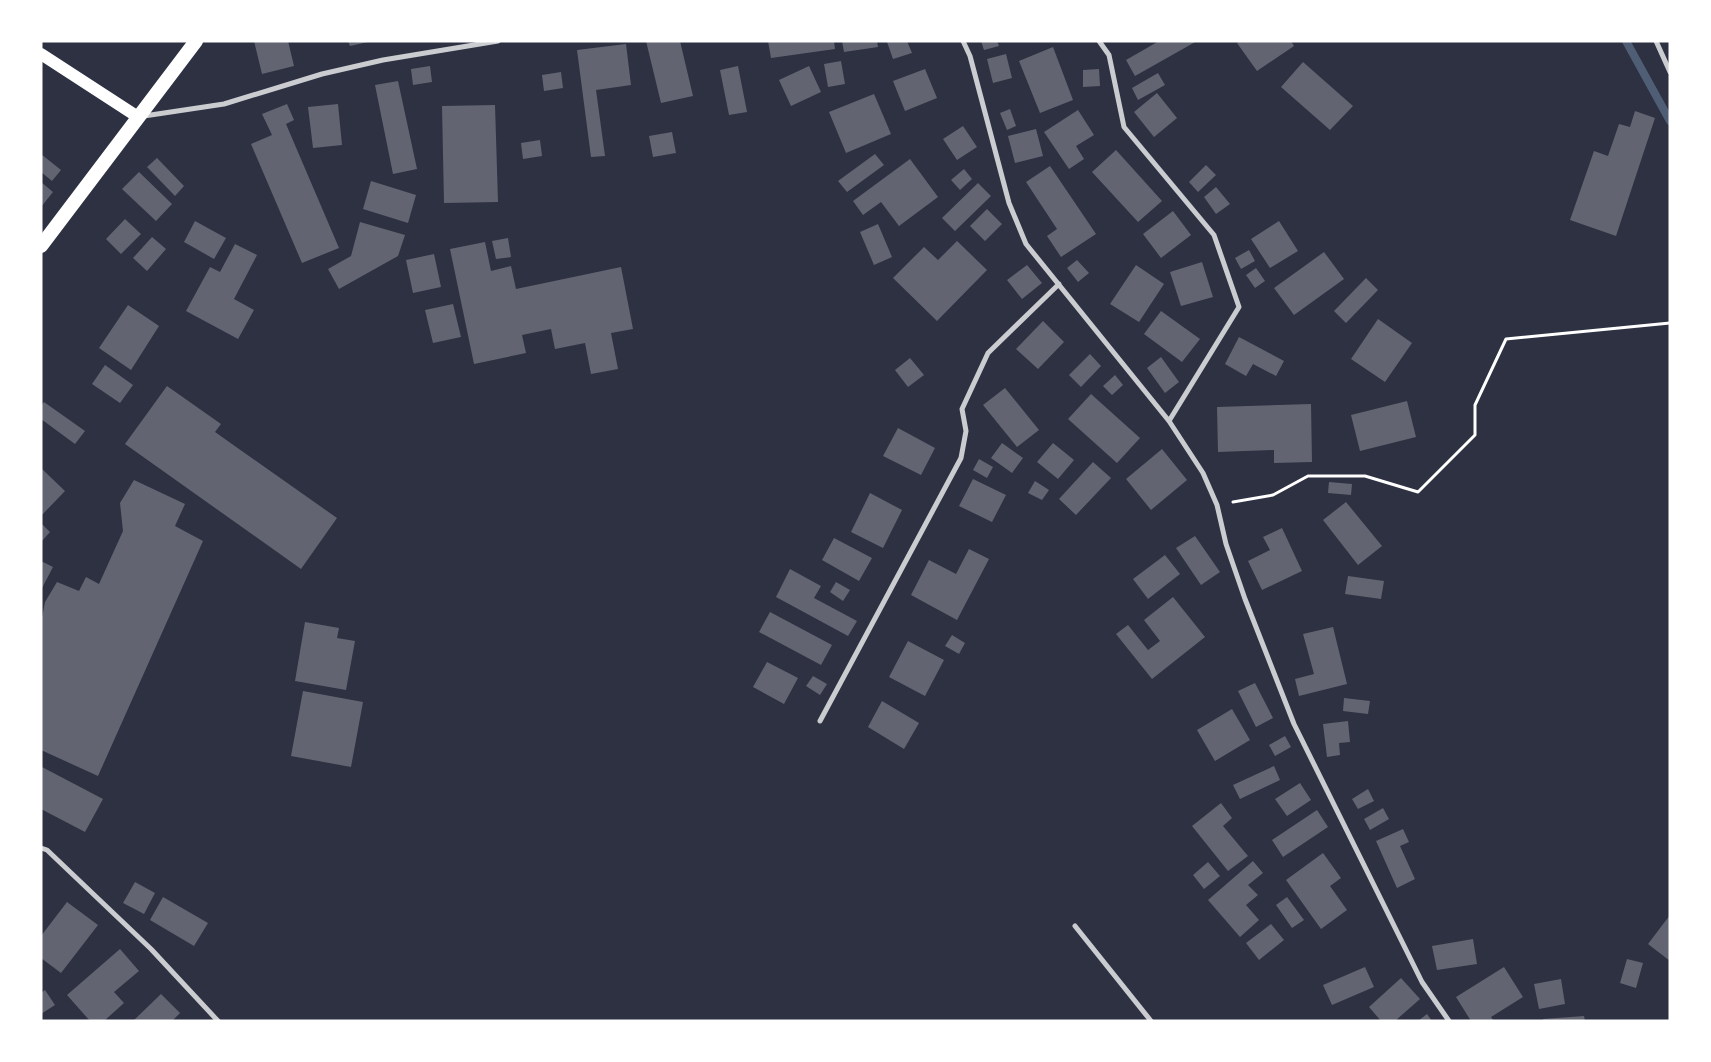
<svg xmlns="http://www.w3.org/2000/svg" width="1711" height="1062" font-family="'IBM Plex Sans',sans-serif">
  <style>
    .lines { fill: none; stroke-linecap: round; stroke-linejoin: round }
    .stream { stroke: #4f5d75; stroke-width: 8 }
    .building { fill: #626471 }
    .path { stroke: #fff; stroke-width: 3 }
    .minor { stroke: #caccd0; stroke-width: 5 }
    .primary { stroke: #fff; stroke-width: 12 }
    .trunk { stroke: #fff; stroke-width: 14 }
  </style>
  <rect width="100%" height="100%" fill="#2d3142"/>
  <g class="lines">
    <path class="stream" d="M1626 41 1670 121"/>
  </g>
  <path class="building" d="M254 41H288L294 66 262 74Z
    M348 41H368V42L350 46Z
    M646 41H680L693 96 661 103Z
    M768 41H834L835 49 771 58Z
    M842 41H877L878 47 844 52Z
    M889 41H907L912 53 893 59 887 42Z
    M981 41H997L999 46 984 50Z
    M1159 41H1197L1135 76 1126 60Z
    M1240 41H1291L1294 46 1257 71 1237 43Z
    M626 44 631 85 596 90 605 156 591 157 577 50Z
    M1053 47 1073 100 1040 113 1019 61Z
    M1006 54 1012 78 993 83 987 59Z
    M841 61 845 84 828 87 824 64Z
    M1303 62 1353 106 1330 130 1281 87Z
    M430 66 432 82 413 85 411 69Z
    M738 66 747 112 729 115 720 70Z
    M809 66 821 92 791 106 779 80Z
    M925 69 937 98 905 111 893 81Z
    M1099 69 1100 86 1083 87V70Z
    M561 72 563 88 544 91 542 75Z
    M1158 73 1165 85 1138 100 1132 88Z
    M398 81 417 169 393 174 375 85Z
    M1157 93 1177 118 1154 137 1134 112Z
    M874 94 891 134 846 153 829 112Z
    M287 104 294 120 286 124 339 248 302 263 251 144 272 135 262 114Z
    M338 104 342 145 313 148 308 107Z
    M495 105 498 202 444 203 442 106Z
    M1010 109 1016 126 1007 130 1000 113Z
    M1078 110 1094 135 1076 146 1084 159 1069 169 1044 132Z
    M1635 111 1655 118 1616 236 1570 220 1594 151 1608 156 1619 124 1630 127Z
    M963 126 977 147 957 160 943 139Z
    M1036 129 1043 156 1015 163 1008 136Z
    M672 132 676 153 653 157 649 136Z
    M540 140 542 156 523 159 521 143Z
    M1116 150 1162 201 1138 222 1092 172Z
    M41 154 61 170 52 181 41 172Z
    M875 154 884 165 847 192 838 181Z
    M157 158 184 186 175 196 147 167Z
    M910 159 938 197 899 226 881 202 863 215 853 201Z
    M1206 165 1216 175 1198 192 1189 182Z
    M1050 166 1096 234 1061 257 1047 236 1057 229 1026 182Z
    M964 169 972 179 960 190 951 180Z
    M139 172 172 204 156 221 122 189Z
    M371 181 416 195 408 223 363 209Z
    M41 182 53 192 41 207Z
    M978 183 991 196 955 231 942 218Z
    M1216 187 1230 204 1216 214 1204 197Z
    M987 209 1002 224 985 241 970 226Z
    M1173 211 1191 235 1161 258 1143 234Z
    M125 219 141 234 121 254 106 239Z
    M195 221 226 238 214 259 184 242Z
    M1279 221 1298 251 1270 268 1251 239Z
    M360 222 405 235 398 256 339 289 328 269 351 256Z
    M878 224 892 257 874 265 860 232Z
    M152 237 166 249 147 271 133 258Z
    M508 238 511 257 496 259 492 241Z
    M957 241 987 270 937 321 893 278 924 247 938 260Z
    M485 242 491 271 511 266 516 289 621 267 633 329 611 333 618 369 591 374 585 343 555 349 551 329 522 335 526 353 474 364 450 249Z
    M235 244 257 255 234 299 254 310 238 339 186 311 210 267 220 272Z
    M1249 250 1255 261 1241 269 1235 258Z
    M1324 252 1344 279 1294 315 1274 288Z
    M434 254 441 287 413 293 406 260Z
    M1077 260 1089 273 1078 282 1067 268Z
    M1202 262 1213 297 1181 306 1170 272Z
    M1027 265 1042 283 1022 299 1007 280Z
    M1136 265 1164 284 1139 322 1110 304Z
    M1256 268 1265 281 1255 288 1246 275Z
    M1366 278 1378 290 1346 323 1334 311Z
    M453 304 461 337 433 343 425 310Z
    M128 305 159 326 131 370 99 348Z
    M1161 311 1200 339 1182 362 1144 334Z
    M1378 319 1412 343 1385 382 1351 359Z
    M1043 321 1064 342 1038 369 1016 349Z
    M1239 337 1284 361 1276 376 1253 364 1246 376 1225 364Z
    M1090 354 1101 366 1081 387 1069 375Z
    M1161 357 1179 382 1165 393 1147 368Z
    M910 358 924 375 908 387 895 370Z
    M105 365 133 385 120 403 92 384Z
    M1115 375 1123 385 1112 395 1103 386Z
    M167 386 221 424 215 432 337 518 301 569 125 444Z
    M1005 388 1039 430 1017 447 983 405Z
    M1091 394 1140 438 1117 463 1068 419Z
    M1407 401 1416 437 1360 451 1351 415Z
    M44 402 85 431 75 444 41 419V406Z
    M1311 404 1312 462 1274 463V450L1218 452 1217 407Z
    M898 428 935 448 921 475 883 456Z
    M1002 443 1023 458 1012 473 991 458Z
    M1053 443 1074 460 1058 479 1037 462Z
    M1162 449 1187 480 1151 510 1126 479Z
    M979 459 993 467 987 478 973 470Z
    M1093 462 1111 478 1076 515 1059 499Z
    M41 468 65 491 41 516Z
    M973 479 1006 495 992 522 959 506Z
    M134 480 185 504 175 526 203 541 98 776 41 750V623L45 602 57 582 79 591 86 577 99 584 123 531 120 503Z
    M1035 481 1049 490 1042 500 1028 493Z
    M1329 482 1352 484 1351 495 1328 493Z
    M870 493 902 510 883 548 851 532Z
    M1346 502 1382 546 1358 565 1323 520Z
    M41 523 50 532 41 542Z
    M1282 528 1302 571 1262 590 1248 561 1270 550 1263 537Z
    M1195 536 1220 572 1201 585 1176 548Z
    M834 538 872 558 859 581 822 560Z
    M969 549 989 559 957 620 911 595 929 560 956 574Z
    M1165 555 1180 574 1148 599 1133 579Z
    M41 561 53 567 41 590Z
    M790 569 821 586 814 598 857 621 848 636 776 597Z
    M1348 576 1384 581 1381 599 1345 594Z
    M836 582 850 590 843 601 830 592Z
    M1173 597 1205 637 1152 679 1116 634 1128 625 1148 650 1160 641 1144 620Z
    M770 612 832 645 821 665 759 632Z
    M305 622 339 628 337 638 355 641 346 690 295 681Z
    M1333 627 1347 684 1299 696 1295 679 1314 674 1303 634Z
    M952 635 965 643 959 654 945 646Z
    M908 641 944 660 925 696 889 677Z
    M767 662 798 678 784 704 753 687Z
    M813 676 827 684 820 695 806 686Z
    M1255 683 1273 718 1256 727 1238 691Z
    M303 691 363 702 351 767 291 756Z
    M1344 698 1370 701 1368 714 1343 711Z
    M882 701 919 723 904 749 868 727Z
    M1232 709 1250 740 1215 761 1197 730Z
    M1348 721 1350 742 1339 743 1340 755 1327 757 1323 724Z
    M1285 736 1291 747 1275 756 1269 745Z
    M1274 766 1280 780 1240 799 1233 785Z
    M42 767 103 799 85 832 41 809Z
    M1300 783 1311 800 1287 816 1275 799Z
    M1368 789 1374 801 1358 809 1352 799Z
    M1221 803 1232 818 1223 826 1248 856 1228 871 1192 826Z
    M1383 808 1389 819 1370 830 1364 819Z
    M1317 810 1328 827 1283 857 1272 840Z
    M1403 829 1409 842 1400 846 1415 879 1397 888 1376 841Z
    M1323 853 1341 878 1330 886 1347 910 1321 929 1286 880Z
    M1253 861 1263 873 1248 885 1258 895 1246 905 1259 920 1240 937 1208 900Z
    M1208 862 1220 876 1204 889 1193 875Z
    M135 882 155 893 144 914 123 903Z
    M163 897 208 923 194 946 150 920Z
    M1287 897 1304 920 1292 928 1276 905Z
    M67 902 98 925 61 973 41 958V936Z
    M1670 915V961L1648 944Z
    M1271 924 1284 940 1259 960 1246 943Z
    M1473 939 1477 964 1437 970 1432 946Z
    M120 949 139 971 114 992 124 1003 104 1021H90L67 995Z
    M1627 959 1643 963 1636 988 1620 983Z
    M1365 967 1374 987 1332 1005 1323 985Z
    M1504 967 1523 997 1491 1017 1494 1021H1471L1456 997Z
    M1401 978 1420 999 1395 1021H1381L1369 1007Z
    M1561 979 1565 1004 1539 1009 1534 984Z
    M45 990 55 1005 41 1014V993Z
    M161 994 180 1013 172 1021H133Z
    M1427 1014 1432 1021H1418Z
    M1584 1016 1585 1021H1543V1019Z"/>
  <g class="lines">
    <path class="path" d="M1233 502 1273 495 1308 476H1365L1418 492 1475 435V405L1506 339 1670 323"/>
    <path class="minor" d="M963 41 970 56 1009 203 1026 244 1169 421 1203 473 1217 505 1226 544 1245 599 1294 724 1422 982 1449 1021
      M1099 41 1109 55 1124 127 1214 235 1239 307 1169 421
      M1656 41 1670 72
      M144 116 224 104 322 74 383 60 498 41
      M820 721 961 458 966 431 962 409 988 353 1059 284
      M41 848 47 850 151 949 218 1021
      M1075 926 1151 1021"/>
    <path class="primary" d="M41 54 138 117"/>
    <path class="trunk" d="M41 246 196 41"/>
  </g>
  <rect width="1711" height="1062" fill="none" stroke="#ffffff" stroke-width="85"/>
</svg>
